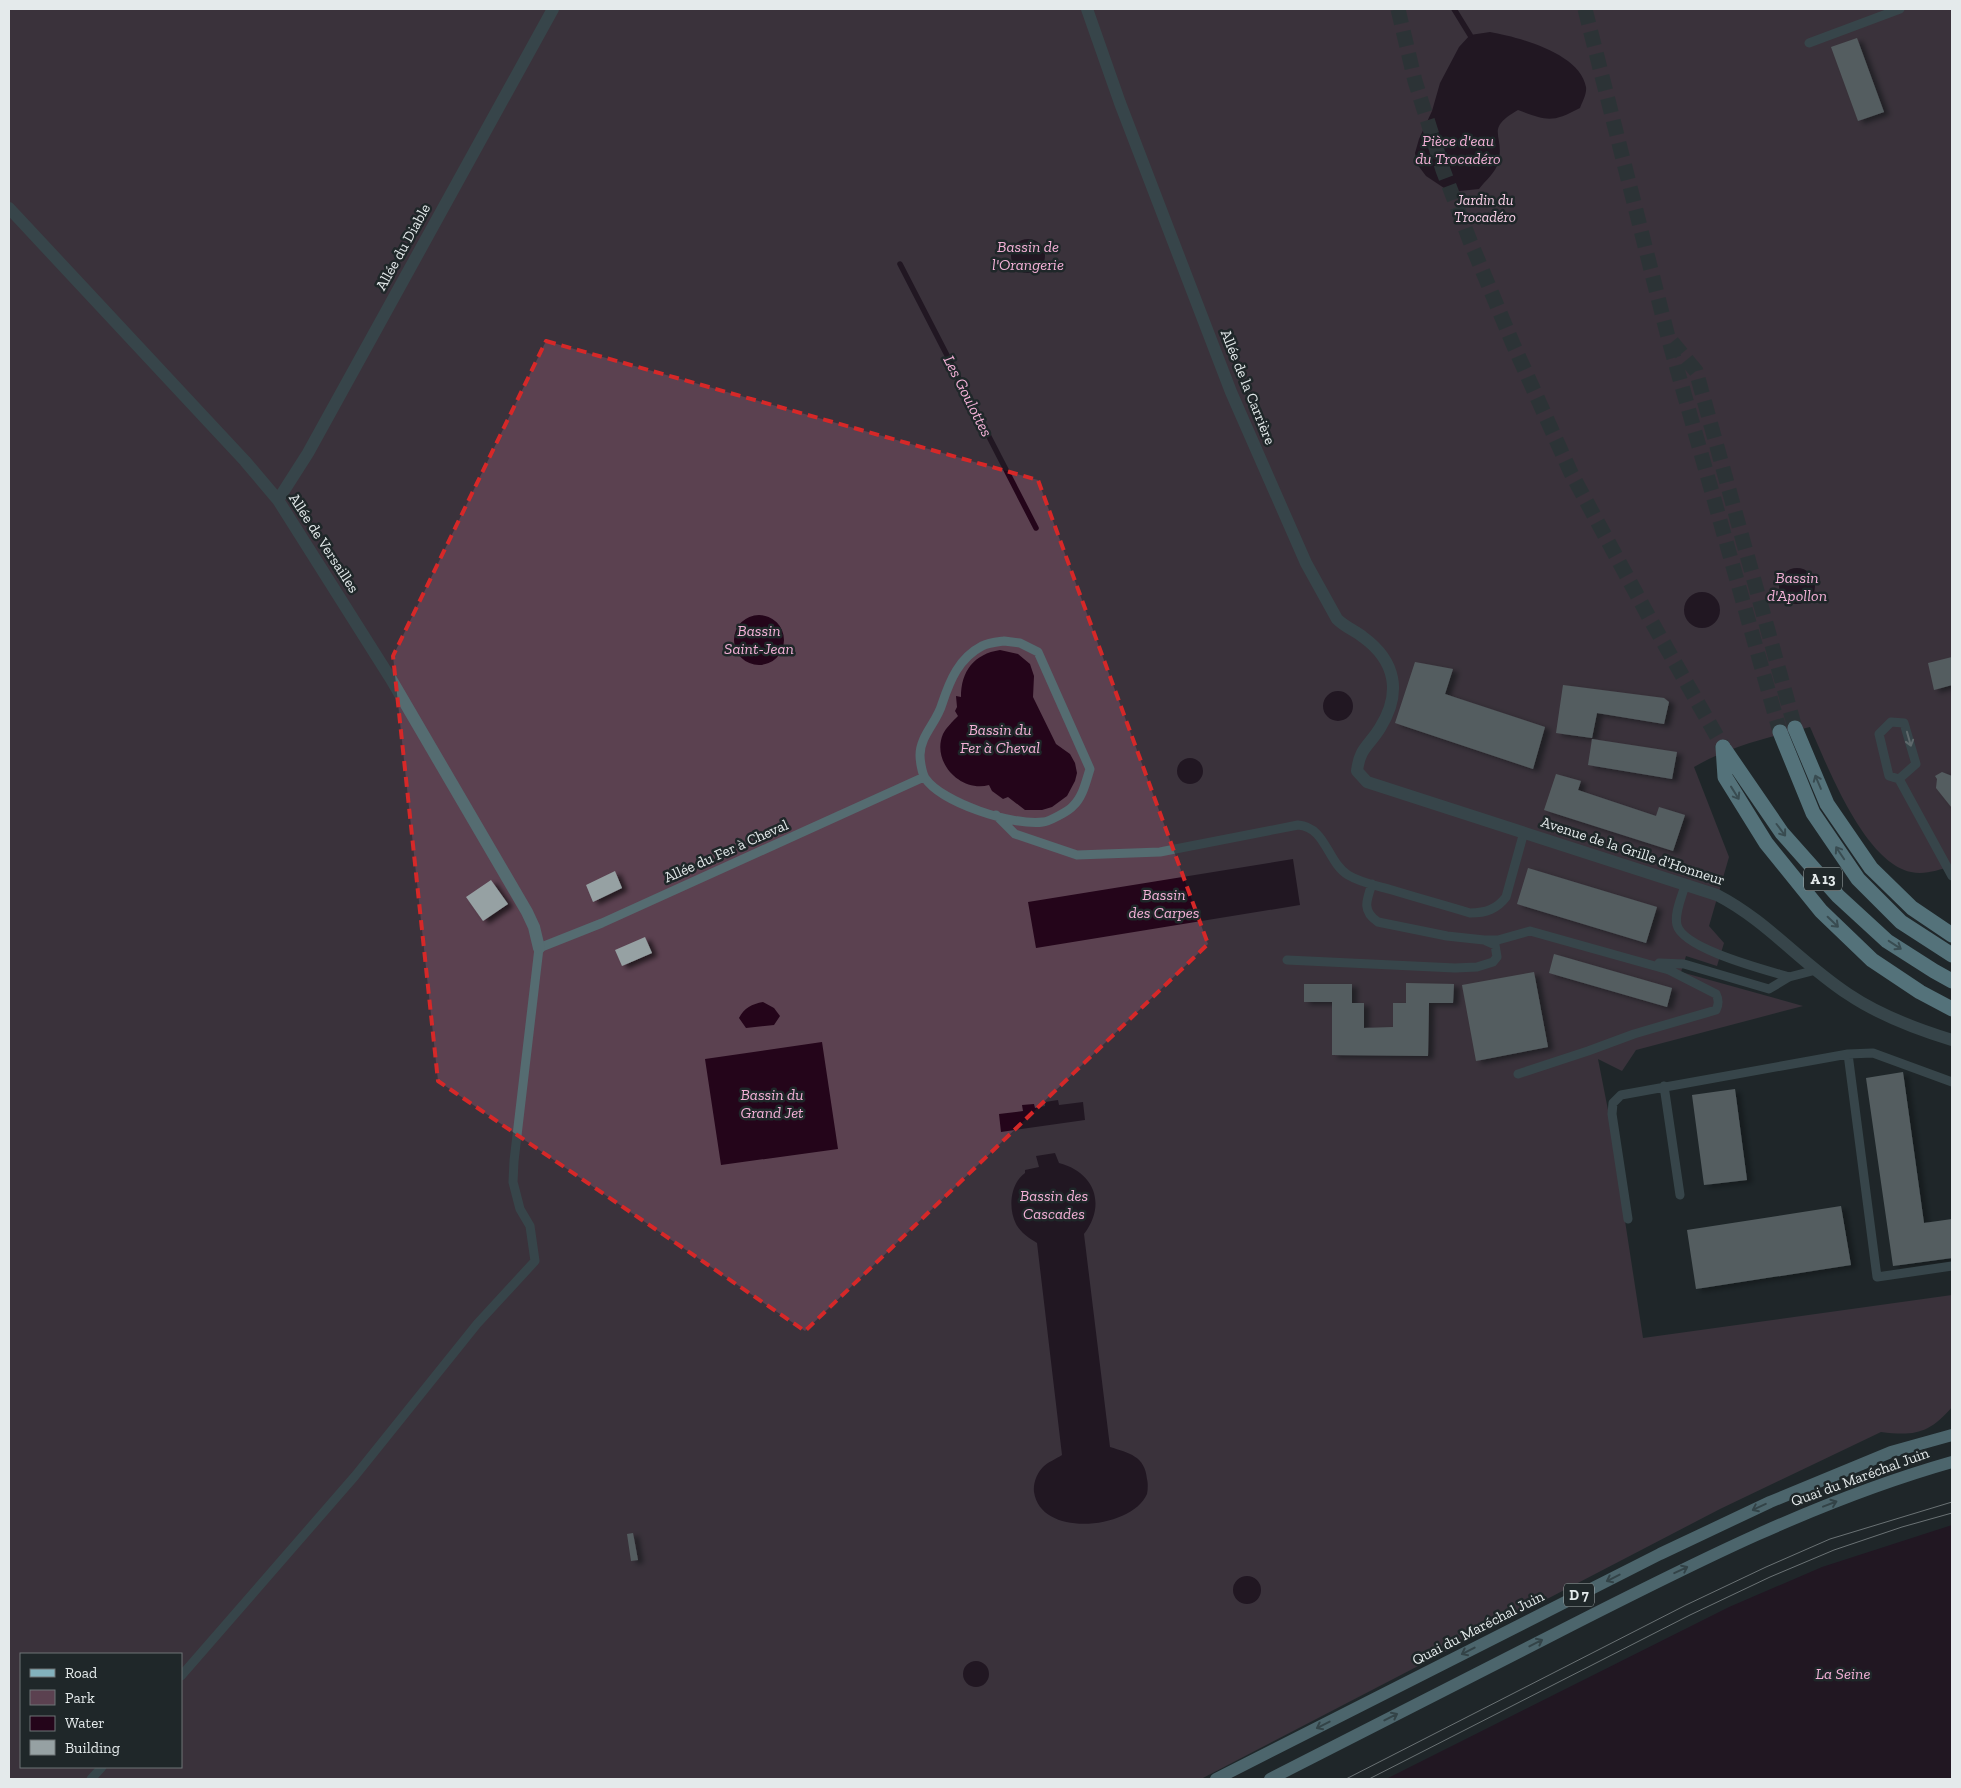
<svg xmlns="http://www.w3.org/2000/svg" width="1961" height="1788" font-family="'Zilla Slab',serif">
  <style>
    .green { fill: #5b4150; fill-rule: evenodd }
    .water { fill: #24051a }
    .lines { fill: none; stroke-linecap: round; stroke-linejoin: round }
    .stream { stroke: #24051a; stroke-width: 5.5 }
    .building { fill: #96a1a3; filter: url(#shadow) }
    .highway-tunnel { stroke: #3d4446; stroke-width: 15; stroke-dasharray: 15 8; stroke-linecap: butt }
    .lane { stroke: #556c71; stroke-width: 9 }
    .street { stroke: #556c71; stroke-width: 12 }
    .primary { stroke: #83b2bd; stroke-width: 12 }
    .highway { stroke: #95cedb; stroke-width: 15 }
    .tram { stroke: #c6cdce; stroke-width: 1 }
    .oneway { stroke: #abb8ba }
    .oneway2 { stroke: #5a7a82 }
    .oneway3 { stroke: #4c666c }
    .marked { fill: none; stroke: #d62828; stroke-width: 4; stroke-dasharray: 10 6; stroke-linejoin: round }
    .labels { text-anchor: middle; dominant-baseline: central; stroke-width: 5; stroke-linejoin: round; paint-order: stroke }
    .shield { fill: #1f2729; stroke: #a9b0b1; stroke-width: 1 }
    .shield-label { font-size: 14px; font-weight: bold; fill: #e4eaeb }
    .park-label { font-size: 15px; font-style: italic; fill: #f8cfe6; stroke: #1f2729 }
    .street-label { font-size: 15px; fill: #e4eaeb; stroke: #1f2729 }
    .water-label { font-size: 16px; font-style: italic; fill: #f3b1d7; stroke: #1f2729 }
  </style>
  <defs>
    <filter id="shadow"><feDropShadow dx="5.5" dy="3" stdDeviation="2.5" flood-color="#0009"/></filter>
  </defs>
  <rect width="100%" height="100%" fill="#1f2729"/>
  <path class="green" d="M9 9H1952V866C1938 870 1925 875 1911 872 1864 862 1828 767 1810 727 1769 737 1730 746 1694 767L1729 857 1709 926 1724 943 1717 966 1686 956 1681 972 1803 1006 1636 1050 1622 1071 1598 1059 1608 1110 1643 1338 1952 1295V1407C1929 1434 1914 1436 1881 1432L1720 1509 1201 1779H9ZM21 1654H181V1767H21Z"/>
  <path class="water" d="M1490 32C1518 37 1580 53 1586 87 1587 94 1582 102 1580 108 1552 123 1547 121 1518 110 1483 130 1506 135 1498 163 1496 172 1485 181 1479 189L1450 192 1426 176 1417 164 1415 153 1419 139 1432 111 1440 83 1459 47 1470 35Z
    M1011 256a17 17 0 1 1 34 0a17 17 0 1 1-34 0Z
    M1779 586a18 18 0 1 1 36 0a18 18 0 1 1-36 0Z
    M1684 610a18 18 0 1 1 36 0a18 18 0 1 1-36 0Z
    M734 640a25 25 0 1 1 50 0a25 25 0 1 1-50 0Z
    M1000 650 1018 654 1030 664 1034 676 1033 697 1056 744 1070 754 1075 763 1077 773 1075 781 1067 796 1052 807 1042 810H1025L1008 797 1003 799 992 791 989 785C961 793 931 762 943 734 946 728 953 721 958 716L955 711 957 707 956 696 961 697C961 671 974 654 1000 650Z
    M1323 706a15 15 0 1 1 30 0a15 15 0 1 1-30 0Z
    M1177 771a13 13 0 1 1 26 0a13 13 0 1 1-26 0Z
    M1293 859 1300 905 1036 948 1028 902Z
    M763 1002 774 1008 780 1016 774 1025 746 1028 739 1018C744 1008 752 1004 763 1002Z
    M822 1042 838 1149 721 1165 705 1059Z
    M1058 1100 1059 1105 1083 1102 1085 1120 1001 1132 999 1114 1023 1111 1022 1105 1034 1104 1035 1108 1045 1106V1102Z
    M1055 1153 1059 1163C1094 1172 1107 1204 1084 1234L1110 1447C1129 1453 1145 1456 1147 1479 1148 1483 1148 1489 1147 1494 1132 1529 1041 1539 1034 1492 1033 1483 1037 1473 1043 1467 1048 1462 1056 1459 1062 1455L1037 1243C1029 1238 1021 1233 1016 1224 1008 1208 1010 1184 1025 1173V1170L1039 1167 1036 1156Z
    M1952 1525V1779H1386L1729 1607 1822 1567Z
    M1233 1590a14 14 0 1 1 28 0a14 14 0 1 1-28 0Z
    M963 1674a13 13 0 1 1 26 0a13 13 0 1 1-26 0Z"/>
  <g class="lines">
    <path class="stream" d="M1454 9 1470 35
      M900 264 1036 528"/>
  </g>
  <path class="building" d="M1857 38 1884 112 1858 121 1831 47Z
    M1952 657V685L1934 690 1928 663Z
    M1415 662 1453 669 1445 694 1545 727 1533 769 1395 723Z
    M1563 685 1664 698 1669 702 1664 724 1597 713 1592 738 1556 733Z
    M1592 739 1677 752 1672 779 1588 765Z
    M1942 772 1952 776V808L1936 788 1937 779 1935 776Z
    M1556 774 1581 781 1578 790 1656 816 1659 807 1685 815 1673 851 1544 810Z
    M1528 868 1657 907 1646 943 1517 904Z
    M615 871 622 888 593 902 586 885Z
    M491 880 508 904 483 921 466 897Z
    M645 937 652 953 622 966 615 950Z
    M1554 954 1672 988 1667 1007 1549 973Z
    M1534 972 1548 1047 1476 1061 1462 985Z
    M1406 983 1454 984 1453 1003H1429L1428 1056 1332 1055V1002H1304V984H1352V1003H1364V1028L1393 1027V1003H1406Z
    M1903 1072 1924 1223 1952 1219V1258L1893 1266 1866 1078Z
    M1735 1089 1747 1180 1704 1185 1692 1095Z
    M1841 1206 1851 1265 1696 1289 1687 1230Z
    M633 1533 638 1560 631 1561 627 1534Z"/>
  <g class="lines">
    <path class="highway-tunnel" d="M1398 9 1415 81 1443 170 1470 241 1513 344 1571 473 1650 619 1723 747
      M1585 9 1668 337 1780 732
      M1672 342 1696 371 1795 728"/>
    <path class="lane" d="M1809 43 1900 9
      M1004 641 1020 643 1038 652 1090 769C1086 781 1083 797 1073 806 1069 811 1048 822 1043 822 1013 826 942 803 925 778 922 773 920 761 920 755 920 736 937 722 942 704 950 680 959 658 982 646 988 643 997 642 1004 641Z
      M1899 779 1916 764 1904 723 1891 722 1879 734 1889 776 1899 779 1952 876
      M996 815 1015 834 1077 855 1160 852 1298 825C1326 827 1327 862 1348 875 1361 883 1378 886 1392 890 1418 898 1444 905 1470 913 1486 913 1497 909 1506 897L1524 832
      M1372 884C1366 901 1362 911 1378 922L1447 936 1484 940H1498L1530 931 1669 970 1716 994C1719 1000 1719 1004 1716 1010L1634 1034 1588 1051 1518 1074
      M1685 885C1682 897 1674 913 1677 925 1683 949 1766 970 1789 977
      M1287 960 1455 968 1477 967 1493 962 1497 957 1495 945 1486 941
      M1659 963 1684 964 1769 989 1789 977 1816 970
      M1848 1054 1877 1277 1952 1266
      M1664 1086 1680 1195
      M1628 1219 1612 1114 1613 1103 1621 1095 1848 1054 1873 1053 1952 1082
      M181 1676 355 1476 477 1324 535 1261 530 1226 520 1209 513 1182 514 1161 539 948 602 923 924 777
      M91 1779 102 1767"/>
    <path class="street" d="M1087 9 1120 103 1231 392 1306 563 1337 619C1345 627 1354 630 1363 637 1396 661 1402 693 1380 728 1369 746 1360 747 1357 771L1367 782 1717 895C1766 920 1802 964 1848 994 1879 1015 1916 1029 1952 1040
      M9 208 245 461 278 500 391 679 527 912 534 927 539 948
      M278 500 308 453 553 9"/>
    <path class="primary" d="M1216 1779 1660 1554 1770 1502 1891 1452 1952 1435
      M1270 1779C1370 1728 1470 1677 1570 1626 1694 1563 1818 1500 1952 1462"/>
    <path class="highway" d="M1795 728 1827 804 1871 868 1912 908 1952 935
      M1780 732 1813 813 1858 879 1901 922 1952 955
      M1723 747 1725 777 1766 843 1821 911 1872 960 1920 992 1952 1009
      M1723 747 1782 833 1838 896 1887 941 1934 971 1952 981"/>
    <path class="tram" d="M1346 1779 1686 1605 1766 1567 1830 1539 1952 1502
      M1369 1779 1690 1615 1770 1577 1834 1550 1902 1527 1952 1513"/>
  </g>
  <defs><path id="oneway-shaft" d="M-6 0H5M1.5-3L5.5 0L1.5 3" fill="none" stroke-width="1.6" stroke-linecap="round" stroke-linejoin="round" transform="scale(1.25)"/></defs>
  <use class="oneway" href="#oneway-shaft" transform="translate(1909 739) rotate(74)"/>
  <g class="oneway2">
    <use href="#oneway-shaft" transform="translate(1818 782) rotate(-113)"/>
    <use href="#oneway-shaft" transform="translate(1735 793) rotate(58)"/>
    <use href="#oneway-shaft" transform="translate(1781 830) rotate(53)"/>
    <use href="#oneway-shaft" transform="translate(1840 853) rotate(-124)"/>
    <use href="#oneway-shaft" transform="translate(1833 922) rotate(44)"/>
    <use href="#oneway-shaft" transform="translate(1895 945) rotate(33)"/>
  </g>
  <g class="oneway3">
    <use href="#oneway-shaft" transform="translate(1830 1504) rotate(-21)"/>
    <use href="#oneway-shaft" transform="translate(1759 1507) rotate(155)"/>
    <use href="#oneway-shaft" transform="translate(1681 1570) rotate(-25)"/>
    <use href="#oneway-shaft" transform="translate(1613 1578) rotate(153)"/>
    <use href="#oneway-shaft" transform="translate(1536 1643) rotate(-27)"/>
    <use href="#oneway-shaft" transform="translate(1468 1651) rotate(153)"/>
    <use href="#oneway-shaft" transform="translate(1391 1717) rotate(-27)"/>
    <use href="#oneway-shaft" transform="translate(1323 1725) rotate(153)"/>
  </g>
  <path d="M0 0H1961V1788H0ZM546 341 1038 480 1208 944 805 1331 438 1081 393 656Z" fill="#1f2729" fill-opacity=".55" fill-rule="evenodd"/>
  <path class="marked" d="M546 341 1038 480 1208 944 805 1331 438 1081 393 656Z"/>
  <g class="labels">
    <g class="shield">
      <rect x="1804" y="867.5" width="38" height="23" rx="4"/>
      <rect x="1564" y="1583.5" width="30" height="23" rx="4"/>
    </g>
    <g class="shield-label">
      <text x="1823" y="879">A 13</text>
      <text x="1579" y="1595">D 7</text>
    </g>
    <g class="park-label">
      <text x="1485" y="200">Jardin du<tspan x="1485" dy="17">Trocadéro</tspan></text>
    </g>
    <g class="street-label">
      <text transform="translate(403 247) rotate(-61)">Allée du Diable</text>
      <text transform="translate(1248 387) rotate(68)">Allée de la Carrière</text>
      <text transform="translate(324 543) rotate(57)">Allée de Versailles</text>
      <text transform="translate(726 851) rotate(-24)">Allée du Fer à Cheval</text>
      <text transform="translate(1633 851) rotate(18)">Avenue de la Grille d'Honneur</text>
      <text transform="translate(1860 1477) rotate(-20)">Quai du Maréchal Juin</text>
      <text transform="translate(1478 1628) rotate(-27)">Quai du Maréchal Juin</text>
    </g>
    <g class="water-label">
      <text x="1458" y="140">Pièce d'eau<tspan x="1458" dy="18">du Trocadéro</tspan></text>
      <text x="1028" y="246">Bassin de<tspan x="1028" dy="18">l'Orangerie</tspan></text>
      <text transform="translate(968 396) rotate(63)">Les Goulottes</text>
      <text x="1797" y="577">Bassin<tspan x="1797" dy="18">d'Apollon</tspan></text>
      <text x="759" y="630">Bassin<tspan x="759" dy="18">Saint-Jean</tspan></text>
      <text x="1000" y="729">Bassin du<tspan x="1000" dy="18">Fer à Cheval</tspan></text>
      <text x="1164" y="894">Bassin<tspan x="1164" dy="18">des Carpes</tspan></text>
      <text x="772" y="1094">Bassin du<tspan x="772" dy="18">Grand Jet</tspan></text>
      <text x="1054" y="1195">Bassin des<tspan x="1054" dy="18">Cascades</tspan></text>
      <text x="1843" y="1673">La Seine</text>
    </g>
  </g>
  <rect width="1961" height="1788" fill="none" stroke="#e4eaeb" stroke-width="20"/>
  <rect x="20" y="1653" width="162" height="115" fill="#1f2729" stroke="#6e7577"/>
  <rect x="30" y="1669" width="25" height="8" fill="#83b2bd" stroke="#6e7577"/>
  <text x="65" y="1678" font-size="15" fill="#e4eaeb">Road</text>
  <rect x="30" y="1690" width="25" height="15" fill="#5b4150" stroke="#6e7577"/>
  <text x="65" y="1703" font-size="15" fill="#e4eaeb">Park</text>
  <rect x="30" y="1716" width="25" height="15" fill="#24051a" stroke="#6e7577"/>
  <text x="65" y="1728" font-size="15" fill="#e4eaeb">Water</text>
  <rect x="30" y="1740" width="25" height="15" fill="#96a1a3" stroke="#6e7577"/>
  <text x="65" y="1753" font-size="15" fill="#e4eaeb">Building</text>
</svg>
